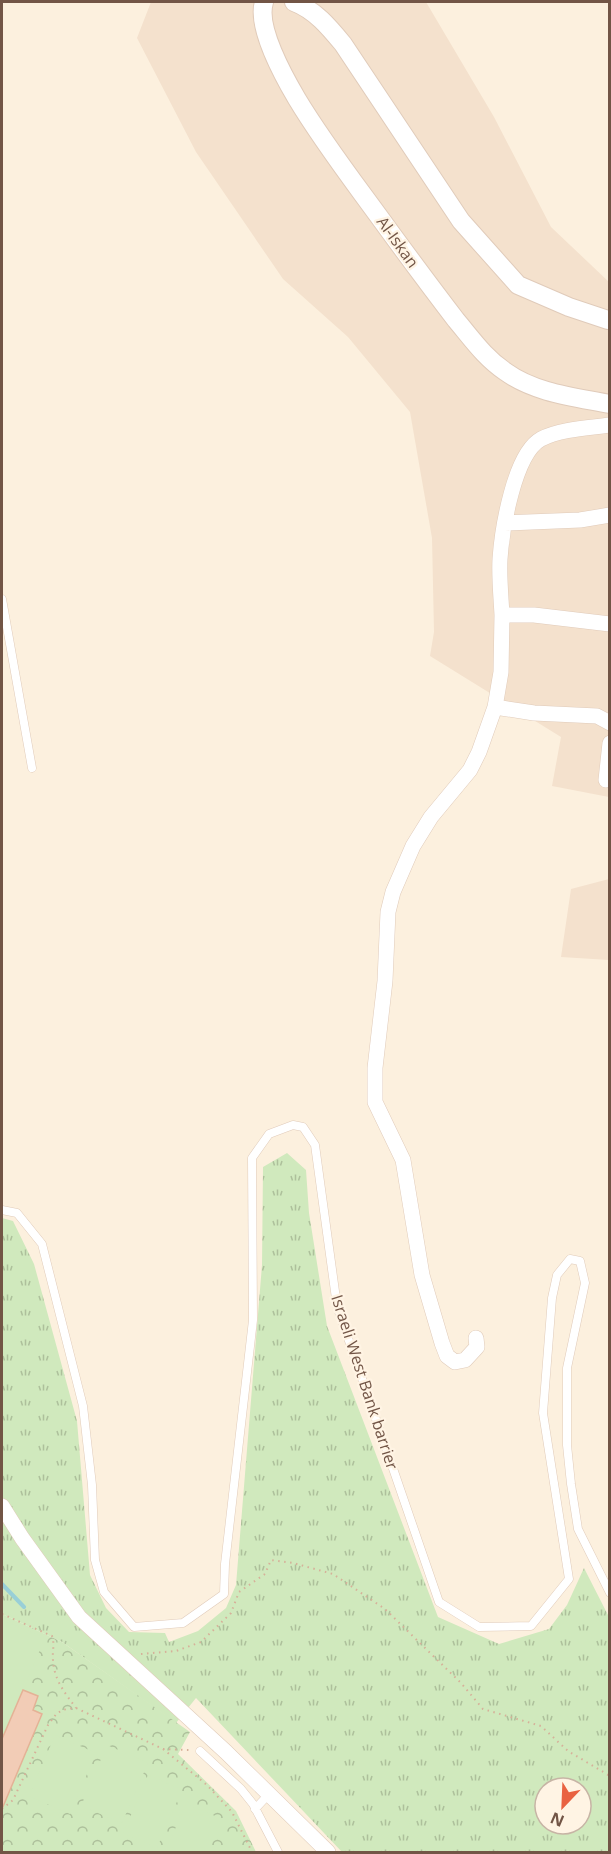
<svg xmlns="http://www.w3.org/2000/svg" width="611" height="1854" font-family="'Open Sans',sans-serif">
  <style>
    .residential { fill: #f4e1cd }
    .grass { fill: url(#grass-tufts); fill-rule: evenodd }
    .park { fill: url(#park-crowns) }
    .pitch { fill: #d0e9bd }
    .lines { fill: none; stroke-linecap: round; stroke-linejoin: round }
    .stream { stroke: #99cfd7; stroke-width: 4 }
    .building { fill: #f2ccb6; stroke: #e4b296; stroke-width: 1.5 }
    .service-casing { stroke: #e0cbba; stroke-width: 9 }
    .minor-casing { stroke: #e0cbba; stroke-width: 16 }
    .tertiary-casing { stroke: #e0cbba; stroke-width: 20 }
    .path { stroke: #d6b099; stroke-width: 2; stroke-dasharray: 1.5 4.5; stroke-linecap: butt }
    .service { stroke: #fff; stroke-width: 8 }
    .minor { stroke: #fff; stroke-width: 15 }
    .tertiary { stroke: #fff; stroke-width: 18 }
    .labels { text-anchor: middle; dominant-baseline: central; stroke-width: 4.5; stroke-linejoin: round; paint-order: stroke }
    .street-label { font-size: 16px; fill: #725546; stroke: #fff4e4 }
  </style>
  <defs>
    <pattern id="grass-tufts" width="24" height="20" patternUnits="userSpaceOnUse" patternTransform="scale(1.5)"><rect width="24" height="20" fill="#d0e9bd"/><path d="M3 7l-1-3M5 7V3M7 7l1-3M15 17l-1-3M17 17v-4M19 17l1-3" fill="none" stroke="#adc09b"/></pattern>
    <pattern id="park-crowns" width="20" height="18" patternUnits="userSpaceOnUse" patternTransform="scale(1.5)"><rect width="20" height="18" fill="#d0e9bd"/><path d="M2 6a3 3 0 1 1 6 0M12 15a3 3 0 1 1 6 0" fill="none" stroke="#adc09b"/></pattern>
  </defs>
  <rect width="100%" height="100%" fill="#fcf0de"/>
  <path class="residential" d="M151 2H426L494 117 551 227 609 282V797L552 786 561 737 430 656 434 632 432 538 410 412 348 337 283 279 196 152 137 38Z
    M609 879V960L561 957 571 889Z"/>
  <path class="grass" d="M287 1153 306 1170 309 1213 327 1326 438 1617 499 1644 549 1629 567 1605 584 1568 609 1617V1852H342L196 1698 176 1723 62 1642 2 1614V1218L13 1221 34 1264 77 1421 90 1575 106 1608 129 1632 165 1633 169 1642 198 1631 226 1608 236 1585 262 1265 263 1167ZM545 1788H581V1824H545Z"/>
  <path class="park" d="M2 1614 62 1642 190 1732 178 1754 236 1811 256 1852H2Z"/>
  <path class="pitch" d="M2 1620 45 1638 2 1739Z
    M55 1735 96 1753 70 1814 29 1796Z
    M107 1745 148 1763 122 1823 81 1806Z
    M148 1775 182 1790 157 1848 123 1834Z
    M186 1804 220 1818 206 1852H165Z"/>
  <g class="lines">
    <path class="stream" d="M2 1584 24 1607"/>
  </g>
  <path class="building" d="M23 1690 38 1696 33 1710 42 1714 2 1809V1739Z"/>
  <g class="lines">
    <g class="service-casing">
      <path id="service" d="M2 599 32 768
        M2 1210 17 1213 42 1244 83 1406 92 1485 95 1560 104 1592 134 1627 183 1623 224 1594 225 1564 253 1320 252 1158 269 1134 293 1125 303 1127 315 1145 337 1306 439 1602 479 1627 531 1626 569 1579 543 1413 552 1298 557 1275 570 1259 580 1261 585 1283 567 1368V1445L571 1484 578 1529 610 1593
        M200 1751 241 1789 253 1804 278 1852
        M255 1809 269 1794"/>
    </g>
    <g class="minor-casing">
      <path id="minor" d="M610 425C588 428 561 429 541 439 514 454 502 530 500 559 499 577 501 596 502 615H534L610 624
        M505 523 580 520 610 515
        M495 707 534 713 597 716 610 723
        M606 780 610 743
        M476 1338 477 1347 465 1360 455 1362 447 1356 442 1343 422 1275 403 1160 375 1102V1068L385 981 388 912 393 892 413 846 431 817 470 770 479 752 495 707 501 672 502 615
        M2 1506 22 1538 79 1617 226 1752 328 1852"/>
    </g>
    <g class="tertiary-casing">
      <path id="tertiary" d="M264 2C256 27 284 77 297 99 324 144 357 186 388 229 410 259 433 290 456 320 472 339 485 358 506 372 535 393 575 397 610 404
        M294 2C315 10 329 27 343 44L461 221 518 285 569 307 608 320"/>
    </g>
    <path class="path" d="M2 1614 52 1636C55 1644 52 1652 53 1660 54 1680 65 1693 76 1708
      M141 1654 176 1651 201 1642 231 1613 239 1592 265 1574 271 1560 293 1563 333 1574 385 1609 461 1683 483 1709 541 1726 568 1751 610 1776
      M163 1749 207 1785 232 1812 252 1852
      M2 1809 13 1800 48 1725 57 1713 66 1709 76 1708 163 1749 189 1750"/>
    <use href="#service" class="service"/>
    <use href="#minor" class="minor"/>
    <use href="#tertiary" class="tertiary"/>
  </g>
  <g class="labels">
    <g class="street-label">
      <text transform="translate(398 242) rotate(54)">Al-Iskan</text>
      <text transform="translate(365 1382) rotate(72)">Israeli West Bank barrier</text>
    </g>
  </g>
  <rect width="611" height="1854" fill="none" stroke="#725546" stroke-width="6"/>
  <g transform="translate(563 1806) rotate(203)"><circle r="28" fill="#fff4e4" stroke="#c7b4a5" stroke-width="1.5"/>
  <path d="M0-4.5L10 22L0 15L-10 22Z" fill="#e96241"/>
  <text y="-9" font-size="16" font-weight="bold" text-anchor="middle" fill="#725546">N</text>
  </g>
</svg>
